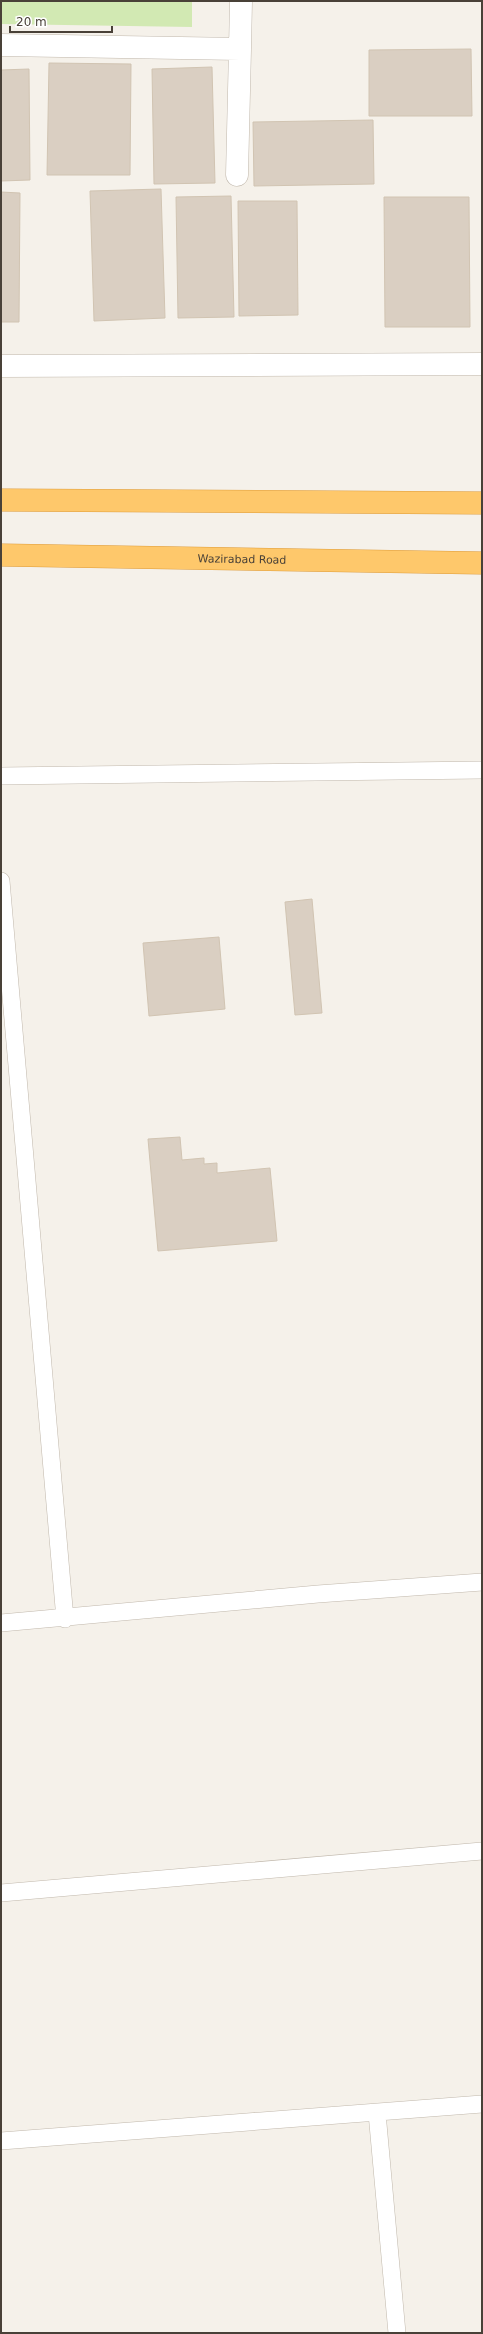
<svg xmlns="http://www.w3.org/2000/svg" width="483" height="2334" font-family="'DejaVu Sans',sans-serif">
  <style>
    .green { fill: #d2e9b3 }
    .building { fill: #dacfc2; stroke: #d1c4b2 }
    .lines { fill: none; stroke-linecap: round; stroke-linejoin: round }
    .lane-casing { stroke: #c1b8ac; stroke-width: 18 }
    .street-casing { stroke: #c1b8ac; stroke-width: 23 }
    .highway-casing { stroke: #de9c3a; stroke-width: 23 }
    .lane { stroke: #fff; stroke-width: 17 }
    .street { stroke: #fff; stroke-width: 22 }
    .highway { stroke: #fec86b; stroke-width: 22 }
    .labels { text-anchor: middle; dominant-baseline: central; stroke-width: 3; stroke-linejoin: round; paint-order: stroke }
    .street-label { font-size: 11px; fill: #494138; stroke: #fff }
  </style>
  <rect width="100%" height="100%" fill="#f5f1ea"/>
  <path class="green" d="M1 1H192V27L1 24Z"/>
  <path class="building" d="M471 49 472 116H369V50Z
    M49 63 131 64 130 175H47Z
    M212 67 215 183 154 184 152 69Z
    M29 69 30 180 1 181V70Z
    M373 120 374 184 254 186 253 122Z
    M161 189 165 318 94 321 90 191Z
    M1 192 20 193 19 322H1Z
    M231 196 234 317 178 318 176 197Z
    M384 197H469L470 327H385Z
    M238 201H297L298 315 239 316Z
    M312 899 322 1013 295 1015 285 902Z
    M219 937 225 1009 149 1016 143 943Z
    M180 1137 182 1160 204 1158V1164L217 1163V1173L270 1168 277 1241 158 1251 148 1139Z"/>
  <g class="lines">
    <g class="lane-casing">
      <path id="lane" d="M1 776 482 770
        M1 881 65 1619
        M1 1623 318 1594 482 1582
        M1 1893 482 1851
        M377 2113 397 2333
        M1 2141 482 2104"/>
    </g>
    <g class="street-casing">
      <path id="street" d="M1 45 240 49 241 1
        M237 175 240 49
        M1 366 482 364"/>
    </g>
    <g class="highway-casing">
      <g id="highway">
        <path d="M1 500 482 503"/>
        <path id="s1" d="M1 555 482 563"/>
      </g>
    </g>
    <use href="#lane" class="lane"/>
    <use href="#street" class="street"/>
    <use href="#highway" class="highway"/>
  </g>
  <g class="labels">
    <g class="street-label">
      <text stroke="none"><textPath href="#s1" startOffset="241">Wazirabad Road</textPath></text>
    </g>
  </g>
  <rect width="483" height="2334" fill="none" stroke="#494138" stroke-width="4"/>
  <path d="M10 26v6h102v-6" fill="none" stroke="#494138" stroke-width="2"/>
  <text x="16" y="26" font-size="12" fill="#494138" stroke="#ffffff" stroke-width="3" paint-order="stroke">20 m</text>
</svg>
